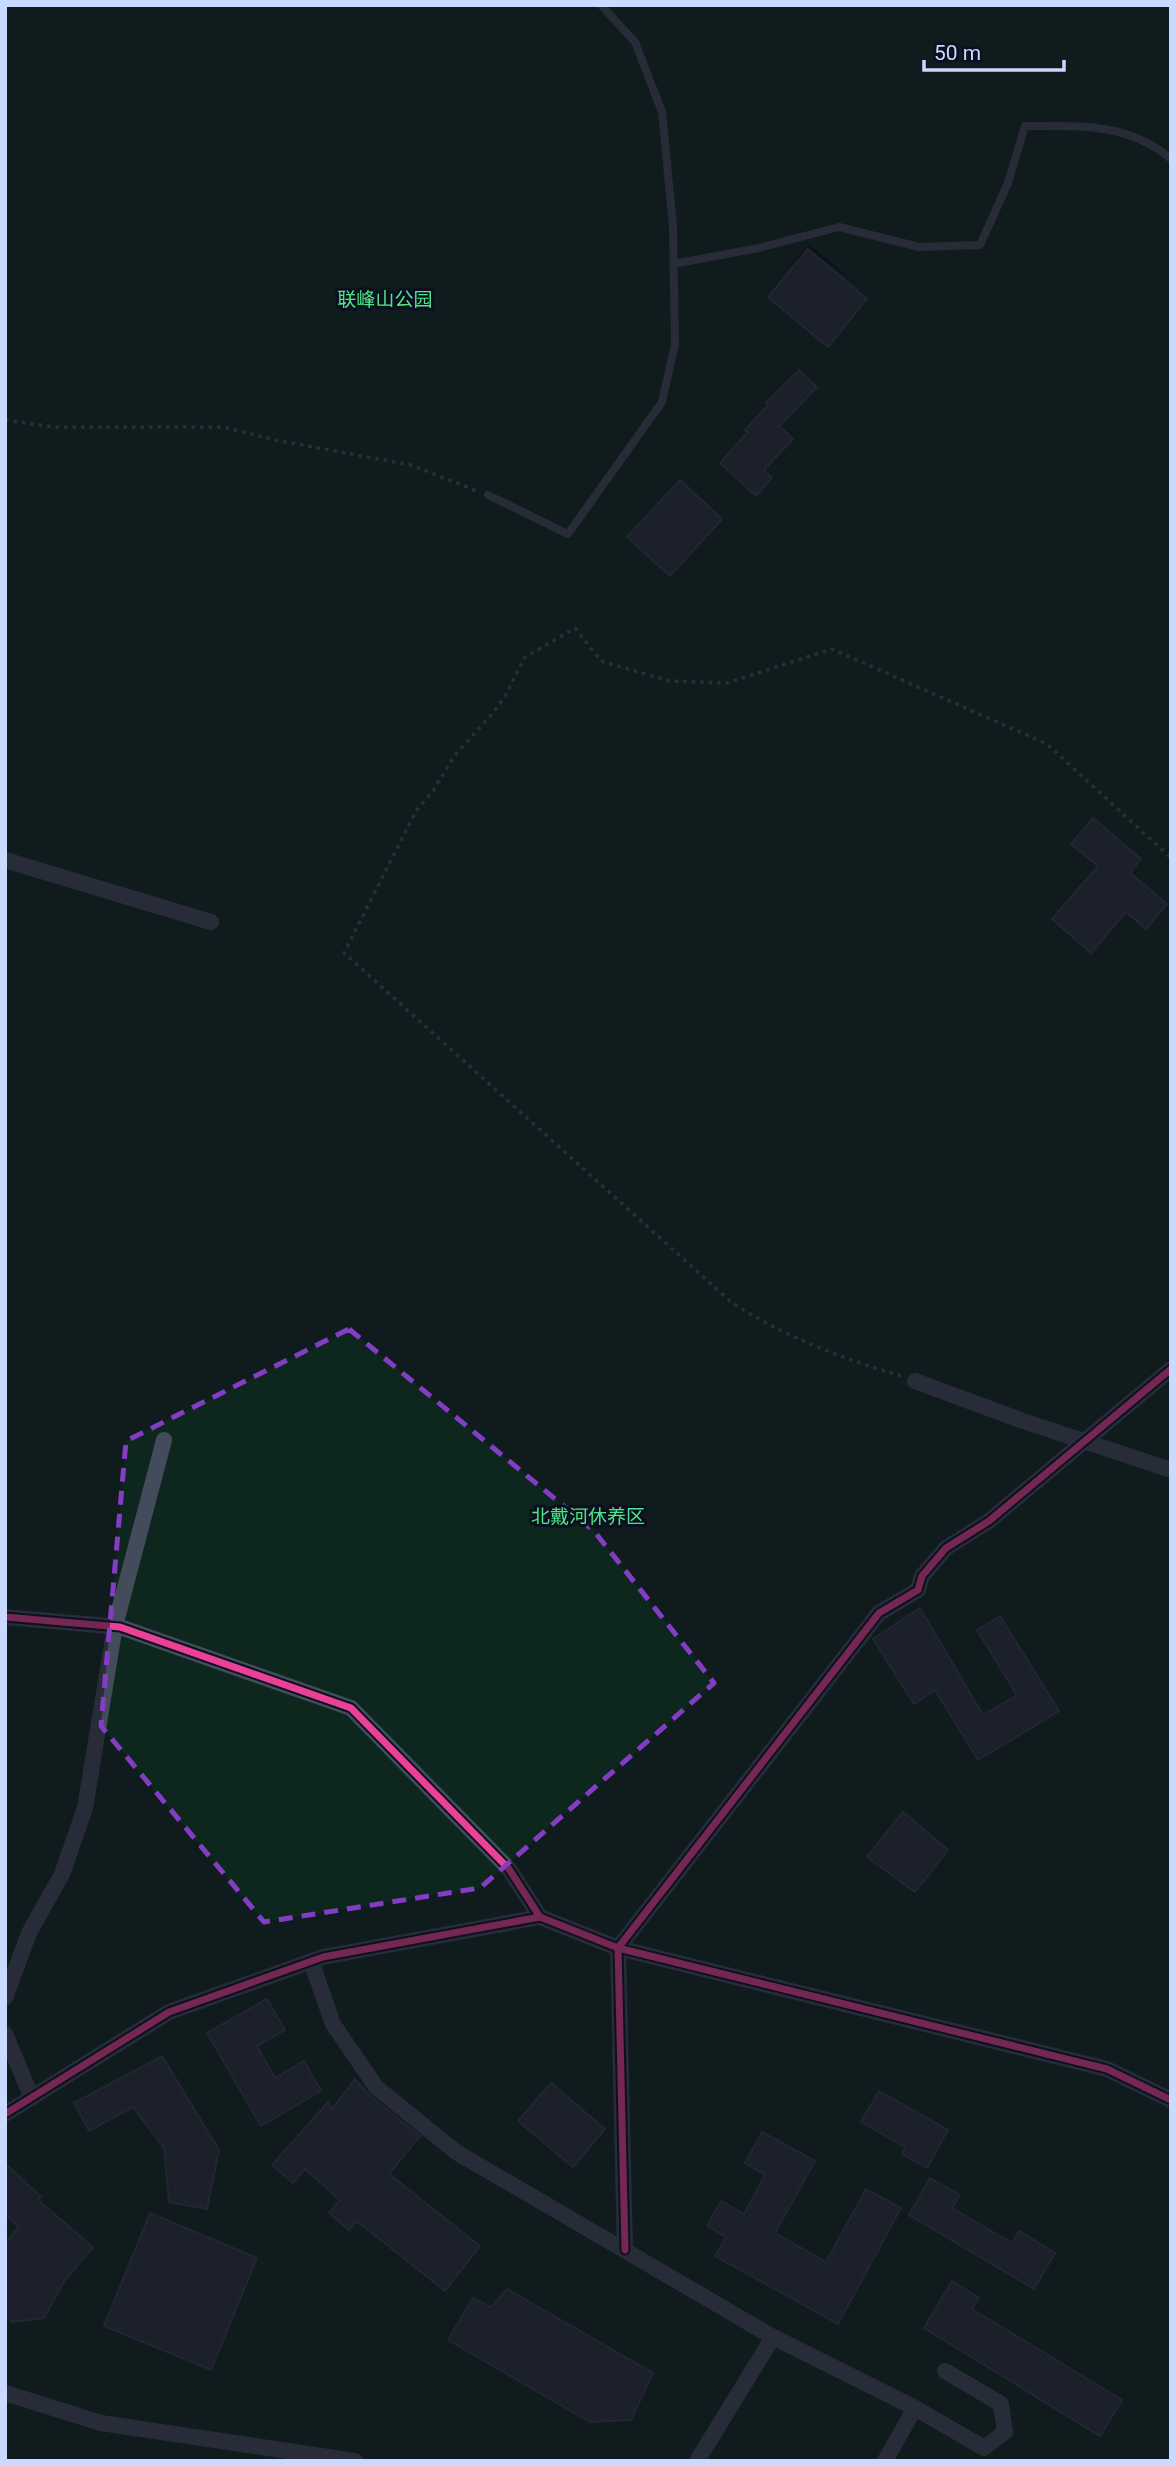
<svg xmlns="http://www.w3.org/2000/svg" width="1176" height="2466" font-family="Roboto,'Noto Sans SC',sans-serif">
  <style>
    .green { fill: #0e271e; fill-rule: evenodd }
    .building { fill: #2c313e; stroke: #393e50; stroke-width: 2 }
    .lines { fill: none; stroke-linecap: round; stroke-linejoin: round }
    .path { stroke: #405659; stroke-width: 3.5; stroke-dasharray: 3.5 5; stroke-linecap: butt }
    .lane { stroke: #444c5c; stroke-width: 8 }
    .street { stroke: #444c5c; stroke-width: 16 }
    .cycleway-casing { stroke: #0b1020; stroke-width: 11 }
    .cycleway { stroke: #ea4096; stroke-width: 7 }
    .marked { fill: none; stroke: #833dc5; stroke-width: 5; stroke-dasharray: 14 9; stroke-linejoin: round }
    .labels { text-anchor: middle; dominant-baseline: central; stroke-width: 6; stroke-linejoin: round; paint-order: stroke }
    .park-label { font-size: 19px; fill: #50e586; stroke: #0b1020 }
  </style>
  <rect width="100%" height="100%" fill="#10131b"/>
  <path class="green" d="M5 5H1171V2461H5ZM809 245 870 294 808 249 778 277Z"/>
  <path class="building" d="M808 249 867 299 828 347 768 297Z
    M799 370 817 387 779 426 793 439 764 470 772 478 756 496 720 463 748 432 745 430 768 405 766 403Z
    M680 480 722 519 670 576 627 537Z
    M1093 818 1141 859 1130 873 1167 904 1146 929 1126 912 1091 953 1052 919 1098 866 1071 844Z
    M920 1608 983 1715 1017 1695 977 1630 1000 1616 1059 1711 978 1760 935 1690 914 1704 873 1639Z
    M903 1812 948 1850 915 1892 867 1857Z
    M267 1999 285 2030 257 2046 275 2078 304 2061 321 2091 261 2126 207 2033Z
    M162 2056 219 2150 207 2209 169 2202 164 2148 133 2107 89 2131 74 2103Z
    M355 2079 369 2095 420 2136 389 2174 480 2246 445 2291 357 2221 349 2230 329 2213 340 2200 305 2169 293 2183 272 2165 328 2102 332 2109Z
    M551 2083 605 2129 573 2167 518 2121Z
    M879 2091 948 2130 927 2168 902 2154 905 2147 861 2122Z
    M762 2132 815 2161 775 2233 826 2262 866 2189 901 2208 838 2324 715 2256 726 2237 707 2226 721 2201 744 2214 765 2175 745 2163Z
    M5 2163 41 2197 38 2200 93 2247 65 2280 44 2318 12 2322 5 2316V2243L19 2227 5 2214Z
    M930 2178 960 2195 952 2208 1012 2243 1019 2231 1055 2253 1034 2289 909 2215Z
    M150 2213 257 2258 211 2370 104 2326Z
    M952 2281 979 2298 972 2309 1122 2400 1100 2436 924 2328Z
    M507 2289 653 2373 631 2420 590 2422 448 2340 473 2298 491 2307Z"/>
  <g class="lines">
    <path class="path" d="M5 420 54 427H223L275 440 411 465 477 491
      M901 1376C842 1358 781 1336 730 1301L344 953 416 811 433 791 455 755 492 714 507 693 524 658 575 628 601 661 669 681 727 683 832 649 1047 744 1171 858"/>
    <path class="lane" d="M673 264 759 248 839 227 919 247 980 245 1008 183 1025 126C1077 126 1128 122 1171 159
      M488 495 568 534 662 402 675 344 673 226 662 112 635 42 601 5"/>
    <path class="street" d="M5 860 211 922
      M915 1381 1023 1421 1171 1470
      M5 1617 120 1627 351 1708 509 1869 540 1917
      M311 1961 333 2024 376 2087 456 2152 773 2337 915 2408 984 2448 1005 2432 1001 2404 945 2371
      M5 1998 29 1933 62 1874 85 1808 115 1626 164 1440
      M5 2034 32 2098
      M5 2114 169 2012 323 1957 540 1917 618 1948 1107 2069 1171 2100
      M625 2250 618 1948 879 1613 918 1590 922 1576 946 1548 989 1521 1171 1369
      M5 2393 101 2423 355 2461
      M697 2461 773 2337
      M885 2461 915 2408"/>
    <g class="cycleway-casing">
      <path id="cycleway" d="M5 1617 120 1627 351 1708 509 1869 540 1917
        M5 2114 169 2012 323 1957 540 1917 618 1948 1107 2069 1171 2100
        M625 2250 618 1948 879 1613 918 1590 922 1576 946 1548 989 1521 1171 1369"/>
    </g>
    <use href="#cycleway" class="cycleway"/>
  </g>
  <path d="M0 0H1176V2466H0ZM349 1329 594 1531 714 1683 480 1888 264 1922 101 1726 126 1441Z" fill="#10131b" fill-opacity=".55" fill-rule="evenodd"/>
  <path class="marked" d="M349 1329 594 1531 714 1683 480 1888 264 1922 101 1726 126 1441Z"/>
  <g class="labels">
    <g class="park-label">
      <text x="385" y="299">联峰山公园</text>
      <text x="588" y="1516">北戴河休养区</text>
    </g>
  </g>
  <rect width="1176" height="2466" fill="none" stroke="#cad9ff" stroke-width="14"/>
  <path d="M924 60v10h140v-10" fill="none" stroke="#cad9ff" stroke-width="3.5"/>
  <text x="934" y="60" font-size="21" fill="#cad9ff" stroke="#0b1020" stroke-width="5" paint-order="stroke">50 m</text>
</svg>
